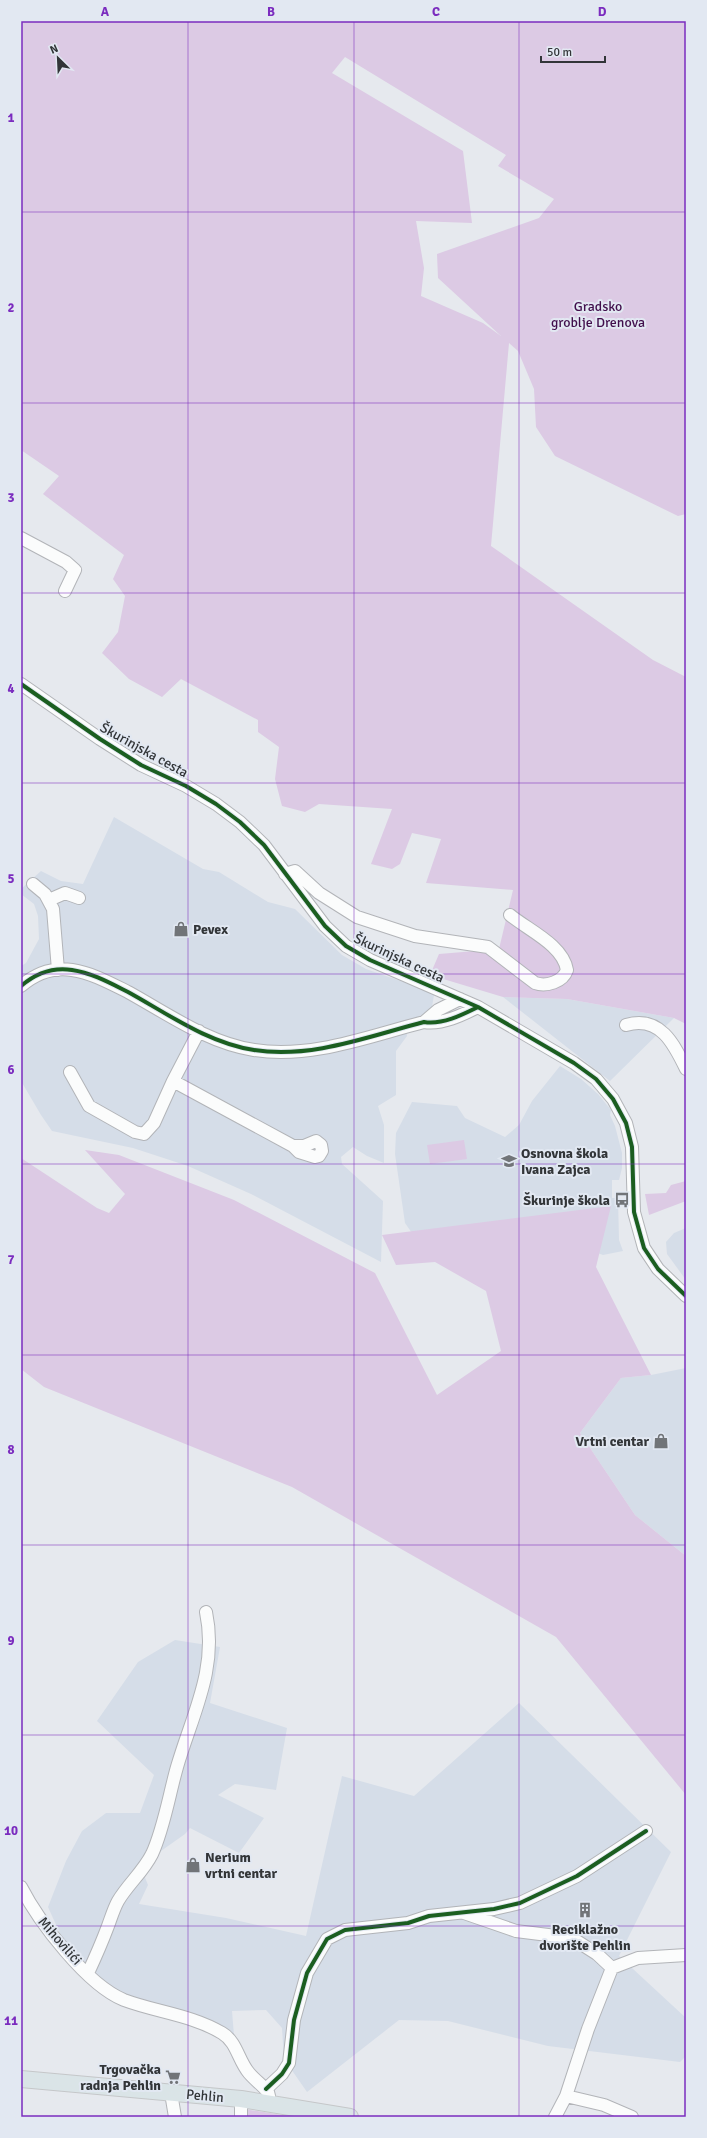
<svg xmlns="http://www.w3.org/2000/svg" width="707" height="2138" font-family="Signika,sans-serif">
  <style>
    .built { fill: #d5dde8 }
    .green { fill: #dccae4; fill-rule: evenodd }
    .lines { fill: none; stroke-linecap: round; stroke-linejoin: round }
    .minor-casing { stroke: #b2b4b8; stroke-width: 14 }
    .major-casing { stroke: #c5c7c9; stroke-width: 18 }
    .minor { stroke: #fbfcfc; stroke-width: 12 }
    .major { stroke: #dae4e7; stroke-width: 16 }
    .cycleway-casing { stroke: #e2e8f2; stroke-width: 6 }
    .cycleway { stroke: #1b5e20; stroke-width: 4 }
    .grid { fill: none; stroke: #7b2cbf; stroke-width: 1; stroke-opacity: 0.55 }
    .labels { text-anchor: middle; dominant-baseline: central; stroke-width: 4; stroke-linejoin: round; paint-order: stroke }
    .park-label { font-size: 14px; fill: #410f4c; stroke: #e2e8f2 }
    .street-label { font-size: 14px; fill: #323538; stroke: #e2e8f2 }
    .poi-label { font-size: 14px; font-weight: bold; fill: #323538; stroke: #e2e8f2; text-anchor: start }
    .neatline { fill: none; stroke: #7b2cbf; stroke-width: 1.5 }
    .grid-label { font-size: 13px; text-anchor: middle; font-weight: bold; fill: #7b2cbf }
  </style>
  <rect width="100%" height="100%" fill="#e6e9ee"/>
  <path class="built" d="M114 817 203 869 219 872 268 902 295 909 342 955 366 969 432 992 434 995 432 1007 429 1011 417 1018 406 1021 407 1036 396 1051V1095L378 1106 384 1125V1163L367 1156 353 1147 341 1157 342 1164 383 1201 381 1262 251 1194 188 1166 133 1148 52 1131 41 1115 21 1081V966L26 963 39 939 38 916 34 904 21 894V889L41 871 61 881 83 884Z
    M503 997 567 999 674 1018 610 1081Z
    M560 1066 581 1079 598 1094 611 1110 610 1115 615 1126 622 1153V1168L619 1180H612V1198H618L619 1240 623 1251 603 1255 592 1251 414 1236 405 1223 395 1154 396 1133 412 1102 457 1106 465 1118 505 1137 519 1125 532 1101Z
    M686 1228V1280L667 1254 666 1242 674 1233Z
    M686 1368V1556L635 1515 580 1433 621 1378 651 1375Z
    M175 1640 220 1647 210 1703 287 1728 276 1790 235 1784 218 1795 264 1818 239 1853 190 1828 185 1834 161 1851 144 1875 148 1885 139 1904 226 1918 306 1936 342 1776 414 1796 519 1703 671 1852 619 1956 686 2018V2056L680 2062 548 2046 448 2021 399 2020 307 2092 284 2059 282 2028 266 2010 232 2011 234 2035 196 2014 126 1998 80 1962 62 1938 48 1907 66 1861 82 1831 106 1813H140L154 1775 97 1721 138 1662Z"/>
  <path class="green" d="M21 21H686V514L678 516 555 456 536 427 534 389 518 351 509 343 491 546 653 660 686 677V1024L674 1018 567 999 503 997 430 975 439 954 499 949 513 890 426 883 441 839 412 833 400 864 392 869 371 864 392 809 319 804 305 812 282 806 275 779 279 747 258 732V720L181 679 162 697 129 679 102 653 118 632 125 596 113 579 124 555 43 494 59 476 21 450ZM345 57 506 155 498 166 554 199 539 218 437 254 438 278 501 336 483 323 421 296 424 268 416 221 472 223 463 151 332 73Z
    M464 1140 467 1159 430 1164 427 1145Z
    M85 1150 119 1155 234 1200 375 1273 437 1395 501 1351 486 1291 435 1262 396 1265 382 1235 611 1206 596 1267 651 1375 621 1378 580 1433 635 1515 686 1556V1795L556 1637 292 1487 44 1387 21 1369V1158L97 1208 109 1213 125 1194Z
    M686 1181V1201L649 1215 645 1194 666 1193 671 1185Z
    M244 2109 295 2117H244Z"/>
  <g class="lines">
    <g class="minor-casing">
      <path id="minor" d="M21 538 66 562 75 570 65 591
        M21 684 100 739 141 765 186 786 216 804 240 822 264 845 325 926 346 946 370 960 478 1007 574 1063 596 1079 613 1099 626 1123 632 1147 634 1212 644 1248 658 1269 686 1296
        M285 874 295 871 319 893 357 917 415 936 488 947 535 983C546 987 563 982 567 970 563 945 528 930 510 915
        M33 884 45 894 53 909 58 970
        M49 900 65 893 79 898
        M21 986C35 974 53 967 72 970 92 973 110 983 128 992 168 1014 208 1043 254 1050 312 1059 369 1036 424 1022 442 1025 462 1015 478 1007
        M424 1022 438 1010 460 999
        M626 1025C660 1015 674 1044 686 1069
        M70 1072 89 1106 135 1132 144 1134 154 1123 173 1081 199 1031
        M173 1081 293 1146 299 1152 315 1157 319 1156 322 1151 321 1145 316 1141 304 1146H293
        M21 1887C39 1922 87 1985 124 2000 156 2012 192 2015 222 2033 237 2042 238 2060 249 2073 255 2080 262 2085 268 2092L269 2096
        M464 1913 516 1931 572 1938 597 1954 612 1968
        M88 1973C95 1958 102 1942 108 1926 111 1918 114 1908 118 1901 128 1884 143 1872 152 1854 164 1828 169 1795 177 1767 192 1715 218 1669 206 1612
        M266 2089 282 2074 289 2063 294 2020 307 1973 327 1939 345 1930 408 1923 429 1916 494 1909 520 1903 577 1876 646 1831
        M171 2093 175 2117
        M566 2096 604 2105 632 2117
        M241 2117V2099
        M555 2117 566 2096 588 2029 612 1968 638 1958 686 1955"/>
    </g>
    <g class="major-casing">
      <path id="major" d="M21 2079 241 2099 350 2117"/>
    </g>
    <use href="#minor" class="minor"/>
    <use href="#major" class="major"/>
    <g class="cycleway-casing">
      <path id="cycleway" d="M21 684 100 739 141 765 186 786 216 804 240 822 264 845 325 926 346 946 370 960 478 1007 574 1063 596 1079 613 1099 626 1123 632 1147 634 1212 644 1248 658 1269 686 1296
        M21 986C35 974 53 967 72 970 92 973 110 983 128 992 168 1014 208 1043 254 1050 312 1059 369 1036 424 1022 442 1025 462 1015 478 1007
        M266 2089 282 2074 289 2063 294 2020 307 1973 327 1939 345 1930 408 1923 429 1916 494 1909 520 1903 577 1876 646 1831"/>
    </g>
    <use href="#cycleway" class="cycleway"/>
  </g>
  <path class="grid" d="M188 21V2117M354 21V2117M519 21V2117M21 212H686M21 403H686M21 593H686M21 783H686M21 974H686M21 1164H686M21 1355H686M21 1545H686M21 1735H686M21 1926H686"/>
  <defs>
    <g id="shop-bare" transform="scale(1.2)"><path d="M-5-2.5h2.3a2.7 3.5 0 0 1 5.4 0H5L5.5 6h-11ZM-1.5-2.5h3a1.5 2.3 0 0 0-3 0Z" fill="#717478" stroke="#e2e8f2" stroke-width="2.5" paint-order="stroke"/></g>
    <g id="school-bare" transform="scale(1.2)"><path d="M0-5L7-2L0 1L-7-2ZM-4 1L0 2.5L4 1V4Q0 6-4 4Z" fill="#717478" stroke="#e2e8f2" stroke-width="2.5" paint-order="stroke"/></g>
    <g id="bus-bare" transform="scale(1.2)"><path d="M-5-6H5V4H4V6H2V4H-2V6H-4V4H-5ZM-3.5-4V0h7V-4ZM-3.5 1.2v1.5H-2V1.2ZM2 1.2v1.5H3.5V1.2Z" fill="#717478" stroke="#e2e8f2" stroke-width="2.5" paint-order="stroke"/></g>
    <g id="building-bare" transform="scale(1.2)"><path d="M-4-6H4V6H1V3H-1V6H-4ZM-2.5-4.3h1.7v1.8h-1.7ZM.8-4.3h1.7v1.8H.8ZM-2.5-1h1.7V.8h-1.7ZM.8-1h1.7V.8H.8Z" fill="#717478" stroke="#e2e8f2" stroke-width="2.5" paint-order="stroke"/></g>
    <g id="supermarket-bare" transform="scale(1.2)"><path d="M-6-5.5h2.5l.6 2H6L4.5 2H-2.5L-4.4-4H-6ZM-1.5 3.2a1.3 1.3 0 1 0 .1 0ZM3 3.2a1.3 1.3 0 1 0 .1 0Z" fill="#717478" stroke="#e2e8f2" stroke-width="2.5" paint-order="stroke"/></g>
  </defs>
  <g fill-rule="evenodd">
    <use href="#shop-bare" x="181" y="929"/>
    <use href="#school-bare" x="509" y="1161"/>
    <use href="#bus-bare" x="622" y="1200"/>
    <use href="#shop-bare" x="661" y="1441"/>
    <use href="#shop-bare" x="193" y="1865"/>
    <use href="#building-bare" x="585" y="1910"/>
    <use href="#supermarket-bare" x="173" y="2077"/>
  </g>
  <g class="labels">
    <g class="park-label">
      <text x="598" y="306">Gradsko<tspan x="598" dy="16">groblje Drenova</tspan></text>
    </g>
    <g class="street-label">
      <text transform="translate(144 750) rotate(29)">Škurinjska cesta</text>
      <text transform="translate(399 958) rotate(25)">Škurinjska cesta</text>
      <text transform="translate(60 1941) rotate(49)">Mihovilići</text>
      <text transform="translate(205 2096) rotate(5)">Pehlin</text>
    </g>
    <g class="poi-label">
      <text x="193" y="929">Pevex</text>
      <text x="521" y="1153">Osnovna škola<tspan x="521" dy="16">Ivana Zajca</tspan></text>
      <text x="610" y="1200" text-anchor="end">Škurinje škola</text>
      <text x="649" y="1441" text-anchor="end">Vrtni centar</text>
      <text x="205" y="1857">Nerium<tspan x="205" dy="16">vrtni centar</tspan></text>
      <text x="585" y="1929" text-anchor="middle">Reciklažno<tspan x="585" dy="16">dvorište Pehlin</tspan></text>
      <text x="161" y="2069" text-anchor="end">Trgovačka<tspan x="161" dy="16">radnja Pehlin</tspan></text>
    </g>
  </g>
  <rect width="707" height="2138" fill="none" stroke="#e2e8f2" stroke-width="44"/>
  <g transform="translate(58 58) rotate(336)" stroke="#e2e8f2" stroke-width="3" paint-order="stroke">
  <path d="M0-3L7 15L0 10L-7 15Z" fill="#323538"/>
  <text y="-6" font-size="11" font-weight="bold" text-anchor="middle" fill="#323538">N</text>
  </g>
  <path d="M541 56v6h64v-6" fill="none" stroke="#323538" stroke-width="2"/>
  <text x="547" y="56" font-size="12" fill="#323538" stroke="#e2e8f2" stroke-width="3" paint-order="stroke">50 m</text>
  <rect x="22" y="22" width="663" height="2094" class="neatline"/>
  <g class="grid-label">
    <text x="105" y="16">A</text>
    <text x="271" y="16">B</text>
    <text x="436" y="16">C</text>
    <text x="602" y="16">D</text>
    <text x="11" y="122">1</text>
    <text x="11" y="312">2</text>
    <text x="11" y="502">3</text>
    <text x="11" y="693">4</text>
    <text x="11" y="883">5</text>
    <text x="11" y="1074">6</text>
    <text x="11" y="1264">7</text>
    <text x="11" y="1454">8</text>
    <text x="11" y="1645">9</text>
    <text x="11" y="1835">10</text>
    <text x="11" y="2025">11</text>
  </g>
</svg>
